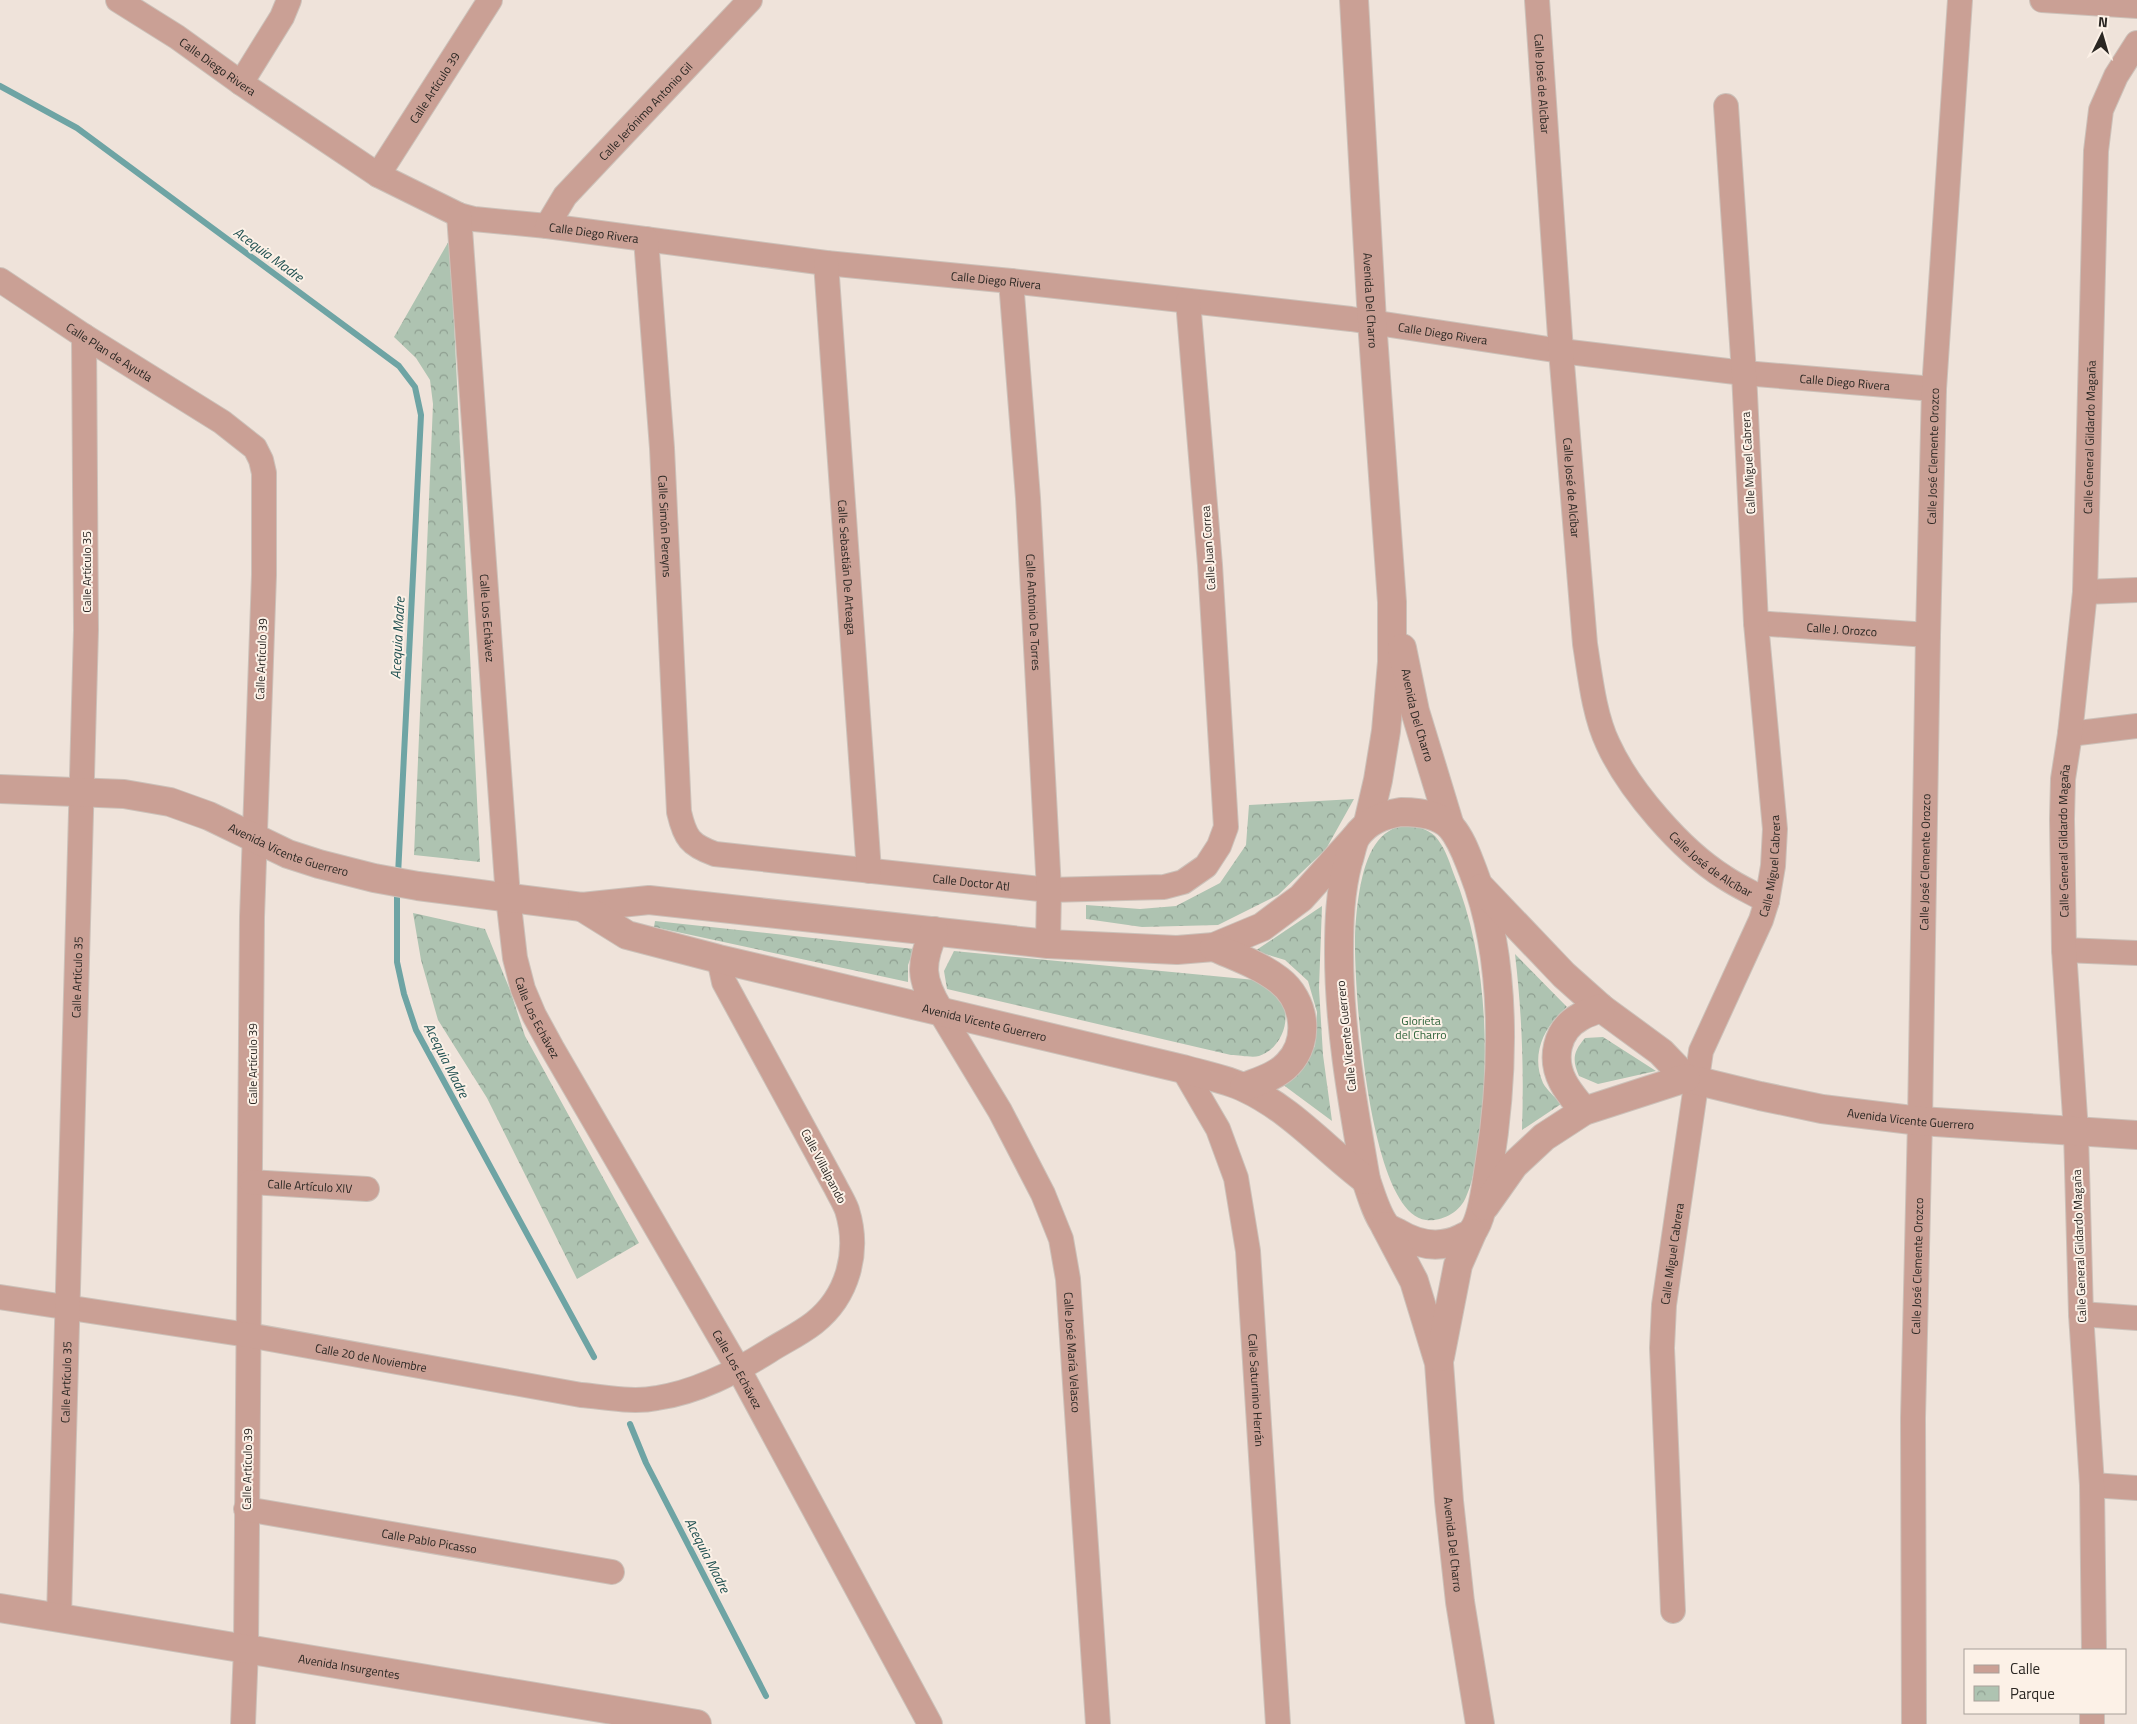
<svg xmlns="http://www.w3.org/2000/svg" width="2137" height="1724" font-family="'Titillium Web',sans-serif">
  <style>
    .park { fill: url(#park-crowns) }
    .lines { fill: none; stroke-linecap: round; stroke-linejoin: round }
    .stream { stroke: #6ea4a4; stroke-width: 6 }
    .minor-casing { stroke: #ccc1b9; stroke-width: 26 }
    .tertiary-casing { stroke: #ccc1b9; stroke-width: 30 }
    .minor { stroke: #caa095; stroke-width: 24 }
    .tertiary { stroke: #caa095; stroke-width: 28 }
    .labels { text-anchor: middle; dominant-baseline: central; stroke-width: 4; stroke-linejoin: round; paint-order: stroke }
    .street-label { font-size: 12px; fill: #2b2723; stroke: #fcf1e7 }
    .park-label { font-size: 12px; fill: #2e633a; stroke: #fcf1e7 }
    .water-label { font-size: 14px; font-style: italic; fill: #205051; stroke: #fcf1e7 }
  </style>
  <defs>
    <pattern id="park-crowns" width="20" height="18" patternUnits="userSpaceOnUse" patternTransform="scale(1.25)"><rect width="20" height="18" fill="#aec3b1"/><path d="M2 6a3 3 0 1 1 6 0M12 15a3 3 0 1 1 6 0" fill="none" stroke="#8e9e90"/></pattern>
  </defs>
  <rect width="100%" height="100%" fill="#efe3da"/>
  <path class="park" d="M450 239 480 862 414 855 433 404 430 380 416 358 394 337Z
    M1354 799 1326 849 1278 895 1218 925 1142 927 1086 919V905L1140 909 1176 906 1220 883 1246 845 1249 805Z
    M1407 824C1417 826 1427 829 1435 836 1444 846 1449 860 1453 872 1486 952 1490 1046 1480 1132 1477 1153 1475 1177 1466 1197 1460 1212 1442 1222 1426 1220 1368 1213 1354 985 1355 937 1356 911 1360 867 1375 845 1383 833 1393 827 1407 824Z
    M1322 906 1319 988 1323 1055 1332 1121 1282 1084 1302 1067 1315 1046 1317 1012 1308 981 1285 960 1255 951Z
    M413 913 485 929 510 990 525 1036 639 1243 577 1279 487 1098 438 1020 421 960Z
    M655 921 914 949 908 965V982L654 927Z
    M954 951 1255 980C1262 984 1274 988 1278 995 1294 1015 1283 1048 1259 1056 1252 1058 1239 1055 1231 1055L947 989 944 971Z
    M1515 954 1567 1007C1545 1025 1530 1054 1543 1083 1547 1090 1555 1097 1561 1104L1522 1130C1524 1070 1522 1014 1515 954Z
    M1603 1037 1656 1071 1598 1084 1579 1076C1572 1060 1573 1052 1585 1038Z"/>
  <g class="lines">
    <path class="stream" d="M0 86 77 128 399 366 415 387 421 415 398 875
      M397 887V962L404 994 416 1030 594 1357
      M630 1424 646 1463 766 1696"/>
    <g class="minor-casing">
      <g id="minor">
        <path id="s1" d="M118 0 177 37 241 83 378 175 459 215 474 219 547 226 826 263 1011 281 1351 319 1561 351 1744 373 1934 389"/>
        <path id="s2" d="M1537 0 1561 351 1585 644C1590 675 1594 715 1608 744 1629 790 1681 850 1724 877 1737 886 1753 893 1767 901"/>
        <path d="M2042 0 2137 6"/>
        <path d="M241 83 282 17 289 0"/>
        <path id="s3" d="M378 175 490 0"/>
        <path id="s4" d="M459 215 508 897 515 958 523 989 534 1015 552 1048 739 1370 930 1724"/>
        <path id="s5" d="M547 226 565 196 750 0"/>
        <path id="s6" d="M646 239 662 448 679 812C685 838 690 845 715 854L1049 890 1164 887 1183 882 1206 866 1219 846 1226 827 1210 565 1188 301"/>
        <path id="s7" d="M826 263 869 871"/>
        <path id="s8" d="M0 280 84 336 222 422 255 448 261 460 264 473V575L252 917 246 1648 243 1724"/>
        <path id="s9" d="M1011 281 1028 498 1049 890 1048 944"/>
        <path d="M2085 592 2137 590"/>
        <path id="s10" d="M1756 623 1928 635"/>
        <path d="M2070 734 2137 726"/>
        <path d="M2064 950 2137 953"/>
        <path id="s11" d="M939 1010 1000 1111 1043 1194 1061 1239 1068 1279 1098 1724"/>
        <path id="s12" d="M1183 1069 1218 1129 1236 1178 1248 1251 1278 1724"/>
        <path id="s13" d="M251 1182 367 1189"/>
        <path id="s14" d="M0 1297 248 1335 581 1395C606 1397 632 1403 657 1398 697 1392 734 1373 769 1351 783 1342 800 1334 814 1323 848 1296 860 1252 847 1210 844 1202 839 1194 835 1186L724 982 719 959"/>
        <path d="M2081 1314 2137 1318"/>
        <path d="M2092 1485 2137 1488"/>
        <path id="s15" d="M246 1509 612 1572"/>
        <path id="s16" d="M1673 1611 1662 1348 1664 1305 1701 1051 1761 920 1767 901 1773 866 1775 829 1756 623 1744 373 1726 106"/>
        <path id="s17" d="M59 1617 86 630 84 336"/>
        <path id="s18" d="M2094 1650 2092 1485 2081 1314 2076 1132 2064 950 2062 819 2063 779 2070 734 2085 592 2096 151 2101 110 2116 76 2137 43"/>
        <path id="s19" d="M1914 1724 1913 1418 1920 1121 1928 635 1934 389 1960 0"/>
        <path d="M2092 1724V1713"/>
      </g>
    </g>
    <g class="tertiary-casing">
      <g id="tertiary">
        <path id="s20" d="M1354 0 1372 321 1392 602V662L1386 731 1378 780 1368 823"/>
        <path id="s21" d="M1402 648 1415 711 1450 826"/>
        <path id="s22" d="M0 789 124 794 170 802 209 816 288 854 319 864 374 878 418 886 582 907 649 900 1048 944 1177 950 1214 947 1262 927 1301 898 1355 838"/>
        <path d="M1401 812C1417 812 1439 814 1451 827 1462 840 1467 856 1473 871 1508 960 1504 1074 1489 1167 1486 1184 1483 1219 1472 1232 1470 1235 1465 1236 1462 1238 1440 1249 1418 1245 1398 1233 1394 1231 1388 1229 1385 1225 1376 1213 1371 1194 1366 1180 1353 1105 1339 1029 1339 953 1339 922 1340 892 1348 862 1351 854 1352 844 1356 837 1367 821 1383 815 1401 812Z"/>
        <path id="s23" d="M1481 888 1564 975 1601 1008 1661 1052 1686 1078 1760 1096 1822 1109 1920 1121 2137 1135"/>
        <path id="s24" d="M582 907 627 935 719 959 1183 1069C1203 1075 1226 1079 1245 1088 1292 1110 1325 1149 1366 1180"/>
        <path d="M934 931C920 964 920 979 939 1010"/>
        <path d="M1214 947C1236 957 1260 965 1279 980 1305 1000 1311 1040 1288 1064 1277 1076 1259 1081 1244 1087"/>
        <path d="M1584 1111C1577 1102 1568 1092 1563 1082 1551 1059 1556 1030 1580 1017 1586 1013 1594 1011 1601 1008"/>
        <path d="M1485 1206 1514 1165 1544 1137 1584 1111 1686 1078"/>
        <path id="s25" d="M1385 1226 1414 1281 1439 1363 1449 1501 1460 1602 1480 1724"/>
        <path d="M1440 1357 1458 1265 1472 1233"/>
        <path id="s26" d="M0 1608 697 1724"/>
      </g>
    </g>
    <use href="#minor" class="minor"/>
    <use href="#tertiary" class="tertiary"/>
  </g>
  <g class="labels">
    <g class="street-label">
      <text stroke="none"><textPath href="#s1" startOffset="120">Calle Diego Rivera</textPath></text>
      <text stroke="none"><textPath href="#s2" startOffset="84">Calle José de Alcíbar</textPath></text>
      <text stroke="none"><textPath href="#s3" startOffset="104">Calle Artículo 39</textPath></text>
      <text stroke="none"><textPath href="#s5" startOffset="152">Calle Jerónimo Antonio Gil</textPath></text>
      <text stroke="none"><textPath href="#s1" startOffset="540">Calle Diego Rivera</textPath></text>
      <text stroke="none"><textPath href="#s1" startOffset="945">Calle Diego Rivera</textPath></text>
      <text stroke="none"><textPath href="#s20" startOffset="301">Avenida Del Charro</textPath></text>
      <text stroke="none"><textPath href="#s1" startOffset="1395">Calle Diego Rivera</textPath></text>
      <text stroke="none"><textPath href="#s8" startOffset="131">Calle Plan de Ayutla</textPath></text>
      <text stroke="none"><textPath href="#s1" startOffset="1800">Calle Diego Rivera</textPath></text>
      <text stroke="none"><textPath href="#s18" startOffset="1215">Calle General Gildardo Magaña</textPath></text>
      <text stroke="none"><textPath href="#s19" startOffset="1268">Calle José Clemente Orozco</textPath></text>
      <text transform="translate(1748 463) rotate(-93)">Calle Miguel Cabrera</text>
      <text stroke="none"><textPath href="#s2" startOffset="489">Calle José de Alcíbar</textPath></text>
      <text stroke="none"><textPath href="#s6" startOffset="288">Calle Simón Pereyns</textPath></text>
      <text transform="translate(1208 548) rotate(-94)">Calle Juan Correa</text>
      <text stroke="none"><textPath href="#s7" startOffset="305">Calle Sebastián De Arteaga</textPath></text>
      <text transform="translate(86 572) rotate(-90)">Calle Artículo 35</text>
      <text stroke="none"><textPath href="#s9" startOffset="332">Calle Antonio De Torres</textPath></text>
      <text stroke="none"><textPath href="#s4" startOffset="404">Calle Los Echávez</textPath></text>
      <text stroke="none"><textPath href="#s10" startOffset="86">Calle J. Orozco</textPath></text>
      <text transform="translate(261 659) rotate(-88)">Calle Artículo 39</text>
      <text stroke="none"><textPath href="#s21" startOffset="69">Avenida Del Charro</textPath></text>
      <text stroke="none"><textPath href="#s18" startOffset="810">Calle General Gildardo Magaña</textPath></text>
      <text stroke="none"><textPath href="#s22" startOffset="299">Avenida Vicente Guerrero</textPath></text>
      <text stroke="none"><textPath href="#s2" startOffset="909">Calle José de Alcíbar</textPath></text>
      <text stroke="none"><textPath href="#s19" startOffset="862">Calle José Clemente Orozco</textPath></text>
      <text stroke="none"><textPath href="#s16" startOffset="762">Calle Miguel Cabrera</textPath></text>
      <text stroke="none"><textPath href="#s6" startOffset="891">Calle Doctor Atl</textPath></text>
      <text stroke="none"><textPath href="#s17" startOffset="640">Calle Artículo 35</textPath></text>
      <text stroke="none"><textPath href="#s4" startOffset="809">Calle Los Echávez</textPath></text>
      <text stroke="none"><textPath href="#s24" startOffset="421">Avenida Vicente Guerrero</textPath></text>
      <text transform="translate(1346 1036) rotate(-96)">Calle Vicente Guerrero</text>
      <text transform="translate(252 1064) rotate(-90)">Calle Artículo 39</text>
      <text stroke="none"><textPath href="#s23" startOffset="509">Avenida Vicente Guerrero</textPath></text>
      <text transform="translate(824 1166) rotate(62)">Calle Villalpando</text>
      <text stroke="none"><textPath href="#s13" startOffset="59">Calle Artículo XIV</textPath></text>
      <text transform="translate(2079 1246) rotate(-92)">Calle General Gildardo Magaña</text>
      <text stroke="none"><textPath href="#s16" startOffset="358">Calle Miguel Cabrera</textPath></text>
      <text stroke="none"><textPath href="#s19" startOffset="458">Calle José Clemente Orozco</textPath></text>
      <text stroke="none"><textPath href="#s11" startOffset="374">Calle José María Velasco</textPath></text>
      <text stroke="none"><textPath href="#s14" startOffset="376">Calle 20 de Noviembre</textPath></text>
      <text stroke="none"><textPath href="#s4" startOffset="1214">Calle Los Echávez</textPath></text>
      <text stroke="none"><textPath href="#s17" startOffset="235">Calle Artículo 35</textPath></text>
      <text stroke="none"><textPath href="#s12" startOffset="335">Calle Saturnino Herrán</textPath></text>
      <text transform="translate(247 1469) rotate(-89)">Calle Artículo 39</text>
      <text stroke="none"><textPath href="#s15" startOffset="186">Calle Pablo Picasso</textPath></text>
      <text stroke="none"><textPath href="#s25" startOffset="330">Avenida Del Charro</textPath></text>
      <text stroke="none"><textPath href="#s26" startOffset="354">Avenida Insurgentes</textPath></text>
    </g>
    <g class="park-label">
      <text x="1421" y="1020">Glorieta<tspan x="1421" dy="14">del Charro</tspan></text>
    </g>
    <g class="water-label">
      <text transform="translate(269 254) rotate(36)">Acequia Madre</text>
      <text transform="translate(397 638) rotate(-87)">Acequia Madre</text>
      <text transform="translate(447 1060) rotate(63)">Acequia Madre</text>
      <text transform="translate(708 1555) rotate(63)">Acequia Madre</text>
    </g>
  </g>
  <rect x="1964" y="1649" width="162" height="65" fill="#fcf1e7" stroke="#a8a099"/>
  <rect x="1974" y="1665" width="25" height="8" fill="#caa095" stroke="#a8a099"/>
  <text x="2010" y="1674" font-size="15" fill="#2b2723">Calle</text>
  <rect x="1974" y="1686" width="25" height="15" fill="url(#park-crowns)" stroke="#a8a099"/>
  <text x="2010" y="1699" font-size="15" fill="#2b2723">Parque</text>
  <g transform="translate(2102 35) rotate(5)" stroke="#fcf1e7" stroke-width="4" paint-order="stroke">
  <path d="M0-4L9 19L0 12L-9 19Z" fill="#2b2723"/>
  <text y="-8" font-size="14" font-weight="bold" text-anchor="middle" fill="#2b2723">N</text>
  </g>
</svg>
